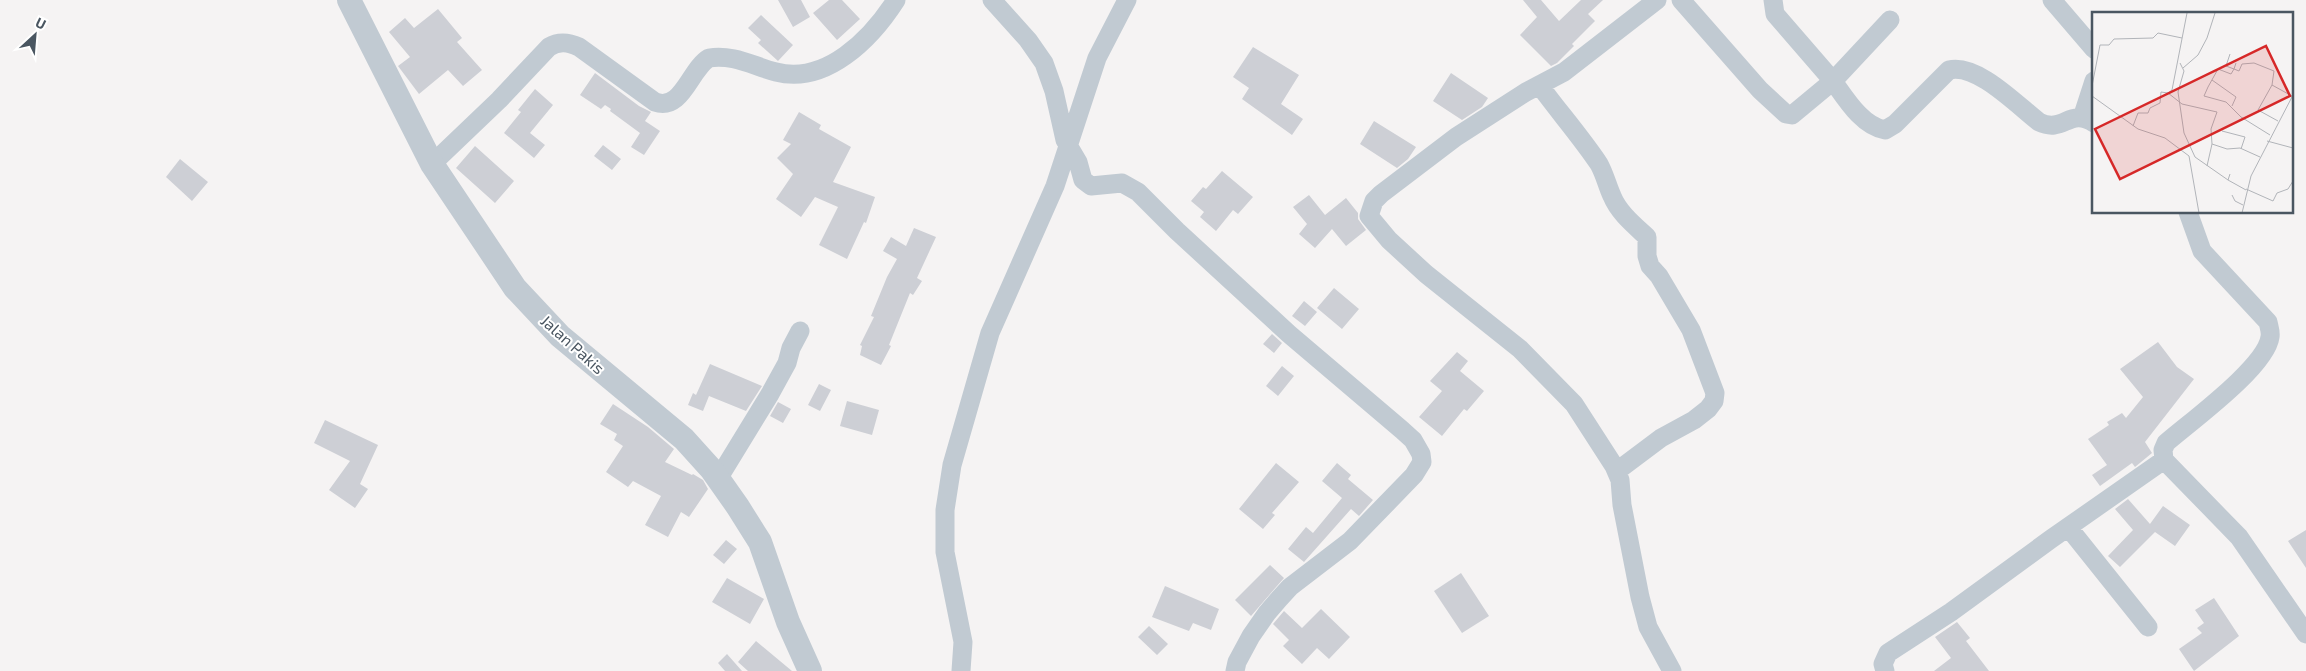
<svg xmlns="http://www.w3.org/2000/svg" width="2306" height="671" font-family="'Exo 2',sans-serif">
  <style>
    .building { fill: #cdcfd5 }
    .lines { fill: none; stroke-linecap: round; stroke-linejoin: round }
    .minor { stroke: #c1cad2; stroke-width: 19 }
    .tertiary { stroke: #c1cad2; stroke-width: 24 }
    .labels { text-anchor: middle; dominant-baseline: central; stroke-width: 4; stroke-linejoin: round; paint-order: stroke }
    .street-label { font-size: 16px; fill: #4a5661; stroke: #fff }
    .inset-road { fill: none; stroke: #b1b4b9; stroke-width: 1 }
    .view { fill: #d62828; fill-opacity: 0.15; stroke: #d62828; stroke-width: 2.5 }
    .inset-edge { fill: none; stroke: #4a5661; stroke-width: 2.5 }
  </style>
  <rect width="100%" height="100%" fill="#f5f3f3"/>
  <path class="building" d="M778 0H801L810 17 793 27Z
    M829 0H842L860 19 837 40 813 13Z
    M1523 0H1541L1559 21 1581 0H1603L1588 14 1595 21 1572 44 1574 46 1557 63 1551 66 1520 35 1537 17Z
    M438 9 462 38 457 42 482 70 463 86 448 70 419 94 398 66 410 57 389 32 405 18 414 28Z
    M761 15 793 45 778 61 758 43 761 40 748 28Z
    M1253 47 1299 75 1281 104 1303 119 1292 135 1242 99 1249 88 1233 77Z
    M595 73 639 106 651 112 645 121 660 131 644 155 631 147 640 133 610 111 611 109 605 105 601 109 580 95Z
    M1451 73 1488 98 1482 107 1462 120 1433 101Z
    M535 89 553 105 530 133 545 145 534 158 504 133 521 112 518 110Z
    M799 112 821 125 819 129 851 147 833 182 875 197 866 223 864 222 847 259 819 245 838 207 815 197 801 217 776 199 793 174 777 158 791 144 783 140Z
    M1374 121 1416 147 1408 159 1397 168 1360 144Z
    M603 145 621 159 612 170 594 156Z
    M475 146 514 181 495 203 456 168Z
    M180 159 208 182 192 201 166 177Z
    M1222 171 1253 197 1238 214 1233 210 1216 231 1200 217 1204 212 1191 201 1203 187 1206 189Z
    M1309 195 1325 215 1346 198 1358 213V219L1366 230 1346 246 1332 229 1315 248 1299 234 1307 224 1293 207Z
    M914 228 936 237 917 278 922 281 913 295 910 293 889 345 891 346 881 365 860 355 862 346 860 345 874 317 871 316 887 277 897 259 883 251 891 237 906 246Z
    M1334 288 1359 309 1342 329 1317 308Z
    M1304 301 1317 312 1305 326 1292 316Z
    M1272 334 1282 343 1274 353 1263 344Z
    M2158 342 2177 367 2194 379 2145 442 2152 453 2135 467 2132 463 2100 486 2092 475 2107 465 2088 439 2109 425 2107 422 2122 413 2126 418 2143 397 2120 369Z
    M1457 352 1468 361 1460 371 1484 391 1467 411 1464 409 1442 436 1419 417 1442 391 1430 381Z
    M710 364 762 386 746 411 709 396 703 411 688 405 693 393 696 395Z
    M1282 366 1294 376 1278 396 1266 386Z
    M819 384 831 390 820 411 808 405Z
    M847 401 879 410 872 435 840 426Z
    M778 402 791 409 783 423 770 416Z
    M613 404 648 427 674 449 665 462 692 475 693 474 703 480 708 489 689 517 681 512 668 537 645 525 661 496 633 481 628 487 606 472 623 446 614 440 617 434 600 424Z
    M325 420 378 445 360 484 368 489 355 508 329 490 350 461 314 443Z
    M1276 463 1299 482 1272 513 1275 515 1263 529 1239 509Z
    M1337 463 1351 475 1348 479 1373 500 1359 516 1351 509 1304 562 1288 549 1306 527 1313 533 1342 498 1322 481Z
    M2128 499 2150 524 2163 506 2190 525 2175 546 2155 532 2120 567 2108 556 2133 530 2115 509Z
    M2306 530V568L2288 541Z
    M726 540 737 549 724 564 713 555Z
    M1270 565 1284 578 1251 616 1235 600Z
    M1461 573 1489 616 1462 633 1434 591Z
    M727 578 764 599 750 624 712 602Z
    M1165 586 1219 609 1211 630 1193 623 1189 631 1152 617Z
    M2214 598 2239 636 2194 671 2179 649 2202 633 2197 628 2204 623 2195 610Z
    M1321 609 1350 637 1329 659 1317 648 1302 664 1283 646 1289 640 1273 624 1284 611 1302 628Z
    M1957 622 1970 638 1966 641 1989 671H1934L1951 658 1935 637Z
    M1149 626 1168 644 1157 655 1138 637Z
    M756 641 792 671H748L738 662Z
    M727 654 742 671H725L718 663Z"/>
  <g class="lines">
    <path class="minor" d="M992 0 1028 40 1044 63 1054 91 1065 140 1078 162 1083 180 1091 186 1122 183 1138 192 1177 231 1289 334 1402 430 1413 440 1421 454 1422 462 1414 475 1350 541 1290 587 1279 599 1267 613 1251 636 1237 662 1235 671
      M1657 0 1564 72 1526 92 1456 137 1381 194 1374 201 1369 216 1389 240 1426 274 1520 349 1574 404 1614 466 1620 480 1622 505 1640 597 1648 627 1672 671
      M1681 0 1760 90 1786 114 1792 115 1833 81C1846 99 1862 126 1885 130L1895 124 1949 70C1977 63 2017 105 2039 122 2064 134 2069 107 2094 123
      M1773 0 1775 14 1833 81 1890 20
      M2052 0 2094 49
      M1540 86C1559 112 1581 137 1599 164 1605 175 1607 185 1612 196 1619 213 1634 225 1647 237V256L1650 266 1659 276 1691 330 1715 393 1714 401 1708 409 1694 420 1661 438 1617 471
      M2082 118 2094 81
      M432 164 499 100 549 47C559 41 568 42 579 47L655 102C682 112 690 69 709 58 733 54 753 66 776 72 826 85 871 39 896 0
      M2188 212 2202 251 2268 322C2269 327 2271 332 2270 337 2266 367 2190 422 2166 443L2163 450 2164 460 2239 537 2306 634
      M718 479 770 394 787 363 791 348 800 331
      M2068 527 2148 627
      M961 671 963 642 945 552V510L952 465 990 333 1055 186 1097 58 1127 0
      M1885 671 1883 664 1888 653 1951 612 2051 539 2164 460"/>
    <path class="tertiary" d="M349 0 432 164 515 288 560 336 684 439 712 470 738 507 760 542 788 622 810 671"/>
  </g>
  <g class="labels">
    <g class="street-label">
      <text transform="translate(573 344) rotate(42)">Jalan Pakis</text>
    </g>
  </g>
  <g transform="translate(2092 12)">
    <rect width="201" height="201" fill="#f5f3f3"/>
    <path class="inset-road" d="M138 42 134 54 142 57 144 51M88 51 92 59 86 80 92 121 103 145 136 168M91 56 106 43 115 26 123 1M120 68 144 85 140 94M180 73 166 98 186 109M0 74 8 33H17L22 27 61 26 66 21 90 26M76 81 90 92 125 100 119 117 120 132 135 137 148 136 168 145M0 84 46 117 73 126 97 144 107 201M41 114 46 101H56L58 96 68 91 69 80 76 81 80 78 95 1M130 119 153 125 149 137M178 123 149 105 134 90 112 84 116 75 126 57 139 62 142 57 147 59 150 52 162 51 182 59 180 73 200 84M175 129 201 136M115 154 120 132M138 162 136 168 154 178M154 177 181 189 185 181 196 177 201 169M140 183 143 189 151 193M150 201 159 164 201 83"/>
    <path class="view" d="M174 34 198 84 28 167 3 117Z"/>
    <rect width="201" height="201" class="inset-edge"/>
  </g>
  <g transform="translate(35 35) rotate(26)" stroke="#ffffff" stroke-width="4" paint-order="stroke">
  <path d="M0-4L9 19L0 12L-9 19Z" fill="#4a5661"/>
  <text y="-8" font-size="14" font-weight="bold" text-anchor="middle" fill="#4a5661">U</text>
  </g>
</svg>
